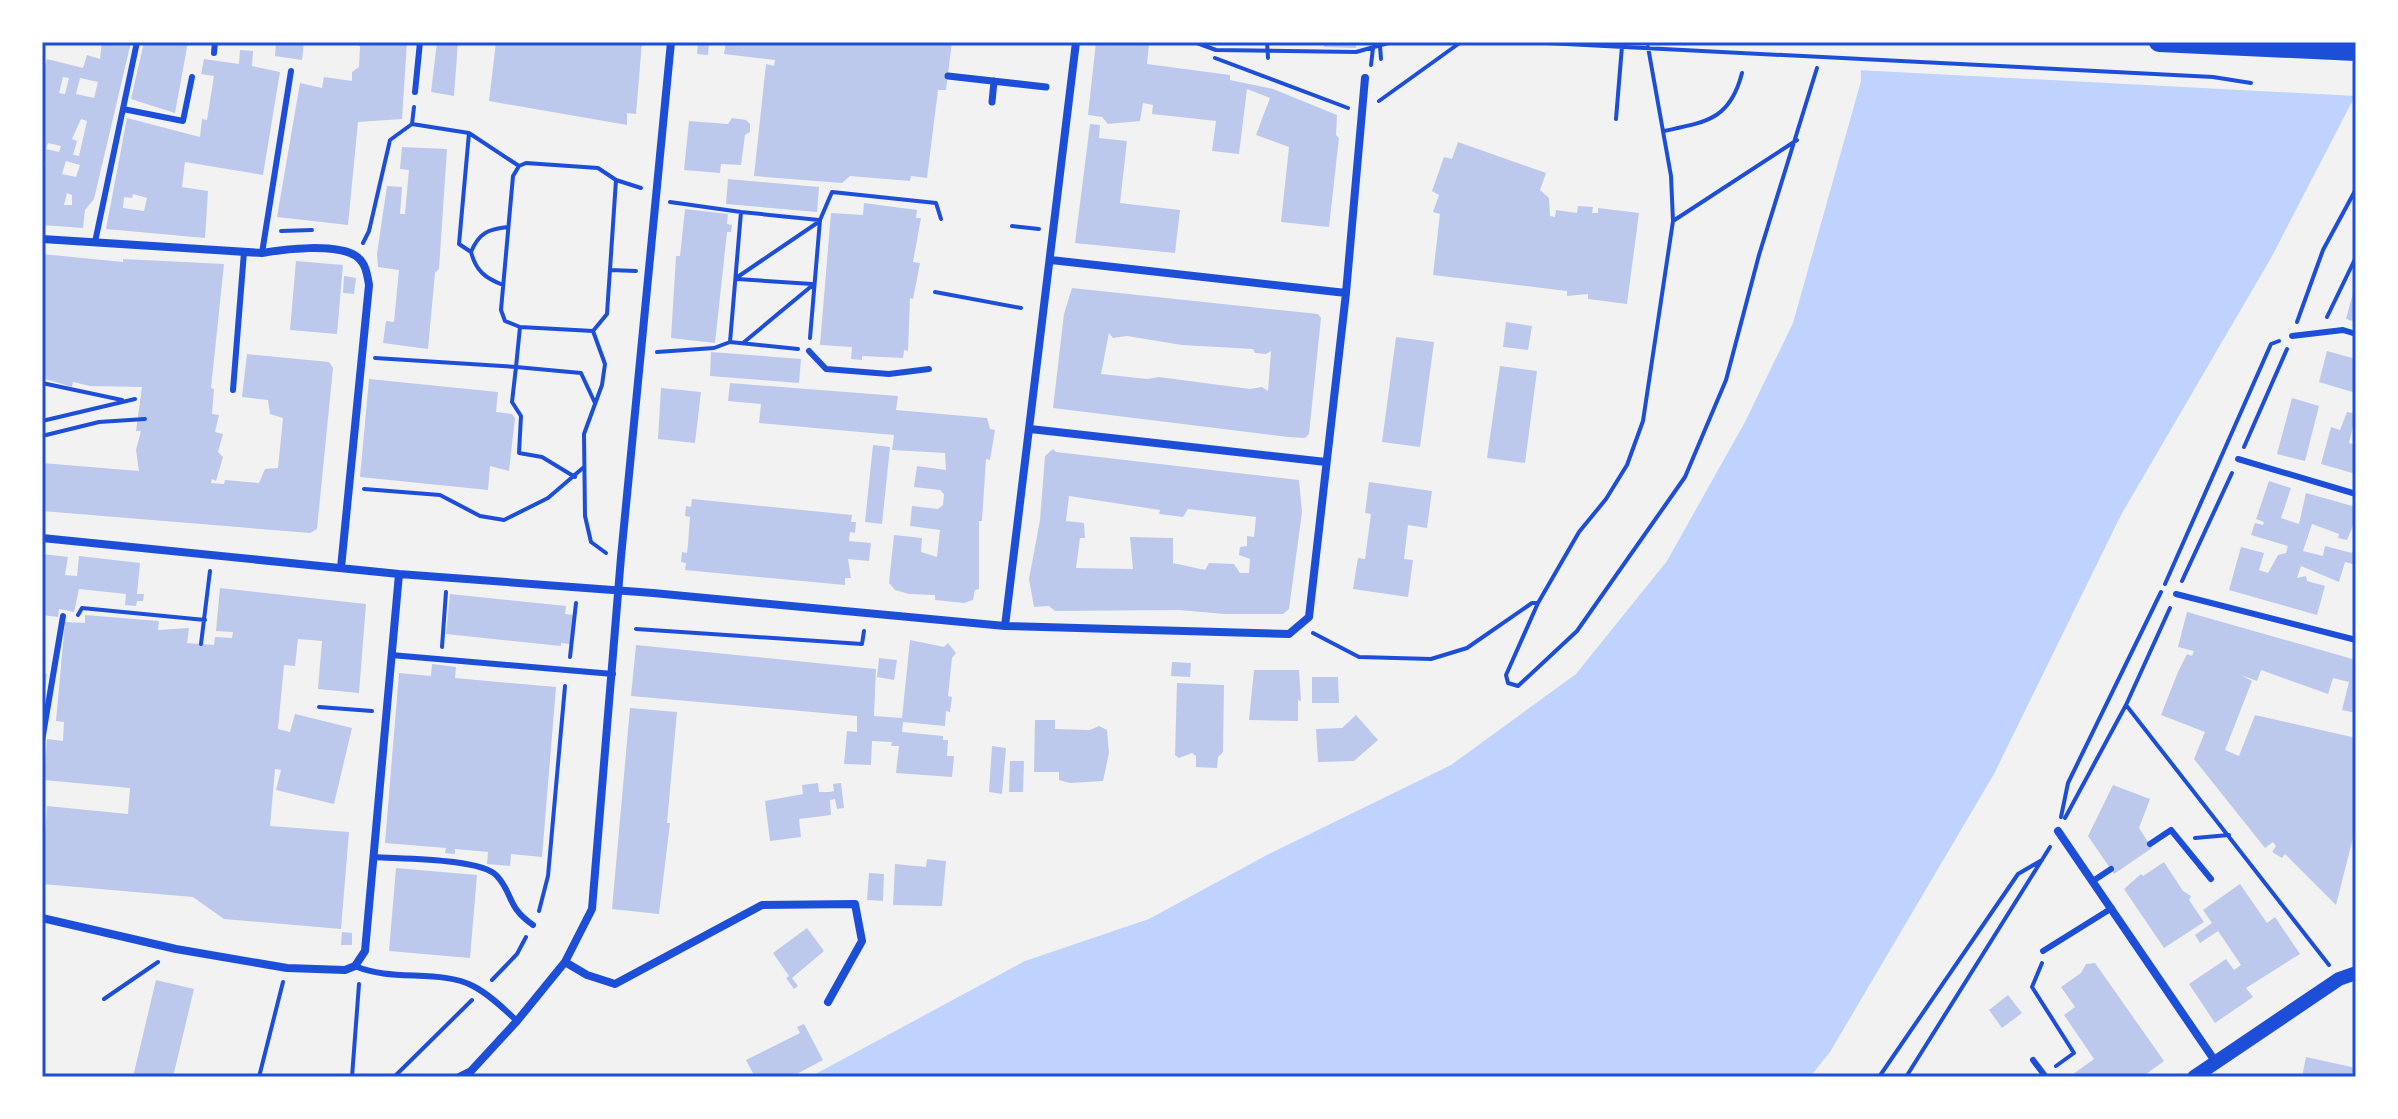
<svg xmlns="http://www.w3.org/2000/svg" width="2398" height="1119" font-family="'Roboto Serif',serif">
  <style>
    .water { fill: #bfd3fe }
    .pier { fill: #f2f2f2 }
    .building { fill: #bdc9ec; fill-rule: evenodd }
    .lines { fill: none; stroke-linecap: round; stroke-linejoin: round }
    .path { stroke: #1d4ed8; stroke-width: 4 }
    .service { stroke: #1d4ed8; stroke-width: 6 }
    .pedestrian { stroke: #1d4ed8; stroke-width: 7 }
    .minor { stroke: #1d4ed8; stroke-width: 8 }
    .tertiary { stroke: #1d4ed8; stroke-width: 14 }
    .primary { stroke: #1d4ed8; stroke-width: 20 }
    .neatline { fill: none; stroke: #1d4ed8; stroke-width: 3 }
  </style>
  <rect width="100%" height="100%" fill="#f2f2f2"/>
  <path class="water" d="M1860 42 2356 94 2271 258 2121 515 1994 774 1830 1052 1810 1077H810L1025 961 1149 919 1267 855 1451 765 1576 674 1667 561 1745 422 1793 323 1861 81Z"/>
  <path class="pier" d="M1856 42H2356V96L1857 70Z"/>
  <path class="building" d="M102 42H131L94 199 85 210 83 228 42 225V180L46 163 42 161V80L47 59 83 68 87 55 100 59ZM63 77 69 78 65 94 59 93ZM80 78 98 82 94 98 76 94ZM81 119 87 121 79 156 73 155 77 141 72 139ZM48 143 61 146 59 152 46 149ZM66 161 80 165 76 177 62 174ZM67 193 72 195V205H64Z
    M144 42H188L175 113 131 99Z
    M276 42H304L302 60 275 56Z
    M357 42H407L402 119 358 122 348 225 277 217 300 83 322 88 324 77 352 81V72L359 67 360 47Z
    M437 42H458L454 96 431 92Z
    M496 42H642L636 114 627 113V125L489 101Z
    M698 42H709L708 55 697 54Z
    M726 42H952L946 90H938L927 178 911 176 910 181 850 176 842 183 754 176 766 64 774 66 775 60 724 54Z
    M1096 42 1149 44 1147 64 1230 75V80L1273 89 1337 115 1336 135 1339 138 1329 227 1281 222 1289 147 1256 135 1270 98 1247 89 1239 154 1212 151 1216 121 1152 114 1153 105 1143 103 1140 121 1108 124 1102 117 1088 115Z
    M1324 42H1356V48L1324 47Z
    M240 50 253 51 252 66 280 72 263 175 185 162 182 187 208 191 205 238 106 229 127 118 200 137 202 119 207 120 214 76 201 74 204 59 239 64ZM133 194 147 198 144 211 123 208 124 197 132 198Z
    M732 118 746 120 750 124V132L745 135 741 165 721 164 720 173 684 170 689 121 728 124Z
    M1090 124 1100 125 1099 138 1127 141 1120 203 1180 210 1175 253 1075 243Z
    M1458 142 1546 173 1540 190 1549 198 1550 216 1555 217 1556 210 1577 213 1578 206 1593 207 1592 213H1598V208L1639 213 1627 304 1588 299V294L1567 296V291L1433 275 1440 214 1433 212 1439 195 1432 191 1444 157 1452 159Z
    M402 147 447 149 439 269 435 273 428 349 383 343 386 321 394 322 399 270 378 267 377 254 387 186 402 187 400 214H405L409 170 400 169Z
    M728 179 819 187 817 212 726 204Z
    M864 203 917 210 916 218H921L913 262 920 263 913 299 910 298 908 351 904 350 903 358 862 356V360L851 359 852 347 820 345 831 213 863 215Z
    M685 209 728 214 727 224 732 225 731 232H727L715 343 671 338 676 256H680Z
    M42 254 123 262V259L224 264 211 388 214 389 212 414 219 415 215 432 223 434 218 452 223 457 216 481 212 479 211 483 224 484 225 480 259 483 265 469 278 468 283 418 270 414 268 400 242 397 247 354 329 362 333 368 317 529 310 533 42 511V463L139 471 136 450 141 431H136L142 387 90 386 73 382 72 387 42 378Z
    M296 261 343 265 337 334 290 330Z
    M344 276 356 278 354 294 343 293Z
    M1072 288 1318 314 1321 318 1309 434 1305 438 1288 437 1053 408 1064 314ZM1109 333 1113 338 1127 336 1182 345 1253 349 1255 353 1266 354 1271 351 1268 391 1262 387 1250 389 1159 377 1147 379 1101 374Z
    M2353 293 2356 294V322L2346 319Z
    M1506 322 1532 326 1528 350 1503 347Z
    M1396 337 1434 342 1420 447 1382 442Z
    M2327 351 2356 359V393L2319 382Z
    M711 352 801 359 799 383 710 376Z
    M1500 366 1537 371 1525 463 1487 458Z
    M369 379 498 392 496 412 512 414 515 418 509 471 490 466 488 490 360 477Z
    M730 383 898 396 896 410 987 418 990 429 995 430 990 460 986 459 982 521H979V589L975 590 973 600 964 603 935 600V595L909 594 895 590 889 583 894 535 922 538 921 552 937 557 940 530 910 526 912 506 938 509 943 505 944 494 940 490 914 487 917 466 946 470 945 453 892 450 894 435 759 423 761 404 728 401Z
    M661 388 701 392 695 443 658 439Z
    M2292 398 2319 406 2305 461 2277 454Z
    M2347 412 2356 414 2349 443 2356 445V474L2321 464 2331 427 2340 430Z
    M873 445 890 447 882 524 865 522Z
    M1053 449 1056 452 1299 480 1302 512 1289 609 1283 614H1225L1179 610 1055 611 1049 606 1034 607 1029 579 1040 520 1045 456ZM1069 496 1160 510 1159 514 1183 517 1188 509 1256 517 1254 537 1247 536V546L1240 547 1239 555 1250 559 1249 573H1240L1234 564 1209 563 1205 570 1173 563V538L1130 537 1133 569 1076 568 1080 538H1085L1084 523 1066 521Z
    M2269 481 2291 488 2281 518 2299 524 2306 493 2356 507V518L2347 540 2338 538 2339 534 2312 524 2303 551 2323 556 2325 546 2352 553 2356 541V565L2345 562 2339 582 2301 566 2297 578 2306 576 2307 581 2325 586 2317 615 2229 590 2241 547 2264 553 2259 570 2268 573 2278 555 2286 553 2288 546 2251 535 2255 523 2263 525 2264 522 2256 519Z
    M1369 482 1432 491 1427 528 1408 525 1404 559 1413 560 1408 597 1353 589 1358 558 1365 559 1371 514 1365 513Z
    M692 499 852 515 851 522H856L855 533 850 532 849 541 871 543 869 561 848 559 851 578H845V585L685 570 686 563 681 562 682 552 687 553 688 544 690 517 685 516 686 506 691 507Z
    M42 554 68 557 65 575 77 576 79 556 140 563 137 594H144L143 601H137L136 606 125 605 126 594 79 589 74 612 59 609 58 617 42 615Z
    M220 588 366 604 359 693 318 689 322 641 298 639 295 666 284 665 278 729 290 732 295 714 352 728 334 804 276 790 281 770 275 769 270 826 349 832 341 929 224 919 193 897 42 884 47 806 128 814 130 788 44 780 47 739 63 741 64 722 56 721 65 622 85 623V615L159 621 158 630 189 628 187 643 214 645 215 637 232 638 233 632 216 631Z
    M450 594 566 606 565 614 574 615 570 644 561 643V646L446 634Z
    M2187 612 2356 660V713L2342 710 2349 682 2333 678 2328 694 2261 670 2257 681 2241 675 2252 681 2225 750 2239 756 2255 715 2356 738V826L2336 905 2285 854 2282 858 2272 852 2276 846 2273 842 2265 848 2194 759 2205 732 2161 715 2178 672 2187 654 2192 656 2194 651 2178 647Z
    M910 640 944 647 948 643 956 653 952 658 948 696 952 697 950 712 946 711 945 726 903 722 902 732 943 736V740H948L947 756H954L952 777 896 773 899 746H891L892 742 872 741 871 765 844 764 847 731 857 732V716L631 696 636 645 876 669 874 716 902 718Z
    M879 658 897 660 894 680 877 677Z
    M1172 662 1191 663 1190 677 1171 676Z
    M432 664 456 667 455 678 556 687 542 857 511 854 510 866 487 864 488 852 455 849V854L445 853 446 848 385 843 399 673 431 676Z
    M1254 670H1299L1301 701 1298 700V721L1249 720Z
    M42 673 47 674 44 696 42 695Z
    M1312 677H1338L1339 703H1312Z
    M1177 683 1224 685 1223 752 1218 757 1217 768 1196 767V756L1192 753 1179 758 1175 755Z
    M630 708 677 712 667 823H670L659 914 612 909Z
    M1356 715 1378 740 1354 761 1318 762 1316 729 1342 728Z
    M1035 720H1055V729L1090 730 1099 726 1107 730 1109 753 1103 781 1070 783 1059 780V772H1034Z
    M992 746 1006 748 1002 794 989 792Z
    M1010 761H1024L1023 792H1009Z
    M818 783 819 792H829L834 791 833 784 841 783 844 808 837 809 835 799 830 800 831 815 799 819 801 837 770 841 765 801 803 794 802 785Z
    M2113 785 2150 799 2139 828 2152 848 2114 874 2088 836Z
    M927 859 946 861 942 906 893 905 895 864 926 867Z
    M2164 862 2183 891 2191 896 2189 900 2204 922 2164 948 2124 889 2141 874 2143 876Z
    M396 868 477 875 470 958 389 951Z
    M869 873 884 874 883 901 867 900Z
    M2240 884 2267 923 2275 917 2300 954 2246 988 2253 997 2215 1023 2189 984 2226 959 2234 970 2241 965 2218 931 2200 943 2195 935 2212 923 2203 910Z
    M807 928 824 951 792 978 798 986 794 989 786 978 789 976 773 953Z
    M342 932 352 933V945H341Z
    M2095 963 2164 1061 2142 1077H2069L2094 1059 2064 1015 2075 1007 2061 987 2081 973 2086 964Z
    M156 980 194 989 173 1077H133Z
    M2008 995 2022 1013 2002 1028 1989 1010Z
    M804 1024 823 1060 791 1077H755L746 1060 800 1033 797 1027Z
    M2306 1057 2356 1068V1077H2302Z"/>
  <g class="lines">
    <path class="path" d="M1194 42 1216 50 1356 52 1392 42
      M1267 42 1268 58
      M1369 42 1380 46 1381 59
      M1527 42 2213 77 2251 83
      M1648 47 1671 176 1673 221 1797 140
      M1215 58 1348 108
      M1371 65 1373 48
      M1379 101 1461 42
      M1616 119 1622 46
      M412 124 414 107
      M1664 131C1706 122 1730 120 1742 73
      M469 133 459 244 471 252
      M519 166 513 176 501 310 505 321 520 327 593 331 607 314 616 180
      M670 202 741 212
      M1012 226 1039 229
      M281 231 312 230
      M363 243 369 231 390 140 412 124 469 133 519 166 526 163 598 168 616 180 641 188
      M610 270 636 271
      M736 278 820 221
      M737 279 812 284
      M503 285C485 278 476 271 471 252 479 233 488 229 508 227
      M935 292 1021 308
      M2327 317 2356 257
      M2297 322 2323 250 2356 189
      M593 331 605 364 602 385 584 434 585 516 591 542 606 553
      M810 338 820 220 832 192 936 203 941 219
      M730 342 741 212 819 220
      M743 343 814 284
      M657 352 714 348 730 342 798 349
      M375 358 516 367 520 327
      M42 383 122 400
      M42 421 135 399
      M42 436 99 422 145 419
      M2244 447 2287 349
      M575 477 542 457 519 453 521 416 512 402 516 367 581 373 595 403
      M364 489 440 495 480 516 504 520 548 498 584 467
      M2182 581 2232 473
      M2165 584 2271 344 2279 341
      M1538 603 1579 532 1606 499 1627 465 1643 421 1673 221
      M78 615 82 608 205 620
      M636 629 862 644 864 631
      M1313 633 1359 657 1431 659 1467 648 1532 603H1538L1506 675 1508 683 1518 686 1577 631 1685 477 1726 380 1759 255 1817 68
      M201 644 210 571
      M442 647 446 592
      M570 657 576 603
      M2126 705 2329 965
      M319 707 372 711
      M2061 817 2068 783 2161 592
      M2065 818 2126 705 2170 608
      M2195 838 2229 835
      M539 911 548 876 565 686
      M2042 963 2032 987 2074 1053 2056 1066
      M492 980 517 954 526 937
      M104 999 158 962
      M259 1077 283 982
      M352 1077 359 984
      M394 1077 472 1000
      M1879 1077 2018 874 2042 860
      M1906 1077 2050 847"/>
    <path class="service" d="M214 53 215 42
      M415 92 420 42
      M123 109 183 121 192 77
      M95 242 137 42
      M262 253 291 71
      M2292 336 2343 330 2356 334
      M809 351 826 369 889 374 929 369
      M233 390 244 252
      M2238 459 2356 494
      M2176 594 2356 640
      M391 655 613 674
      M42 741 63 616
      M2150 844 2171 830 2211 879
      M374 857C399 859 481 858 497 876 514 895 506 906 533 925
      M2093 881 2111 869
      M2043 951 2112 908
      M355 966C391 982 441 969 473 986 489 994 504 1009 517 1021
      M2033 1060 2046 1077"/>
    <path class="pedestrian" d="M948 76 1046 87
      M992 102 994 81"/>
    <path class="minor" d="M42 239 262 253C284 249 336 243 356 256 366 263 367 274 369 285L341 568
      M1051 260 1346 293
      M1030 429 1326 462
      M42 538 399 574 653 593 1005 626 1289 634 1309 617 1346 293 1365 78
      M1005 626 1076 42
      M2058 831 2215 1061
      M42 918 176 949 287 968 345 970 355 966 365 951 399 574
      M565 962 587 975 615 984 762 905 855 904 862 941 828 1002
      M459 1077 471 1071 517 1021 565 962 592 909 621 557 671 42"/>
    <path class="tertiary" d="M2194 1077 2339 979 2356 973"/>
    <path class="primary" d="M2159 42 2356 51"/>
  </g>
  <rect width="2398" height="1119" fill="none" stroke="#ffffff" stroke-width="88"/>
  <rect x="44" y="44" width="2310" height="1031" class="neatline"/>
</svg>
